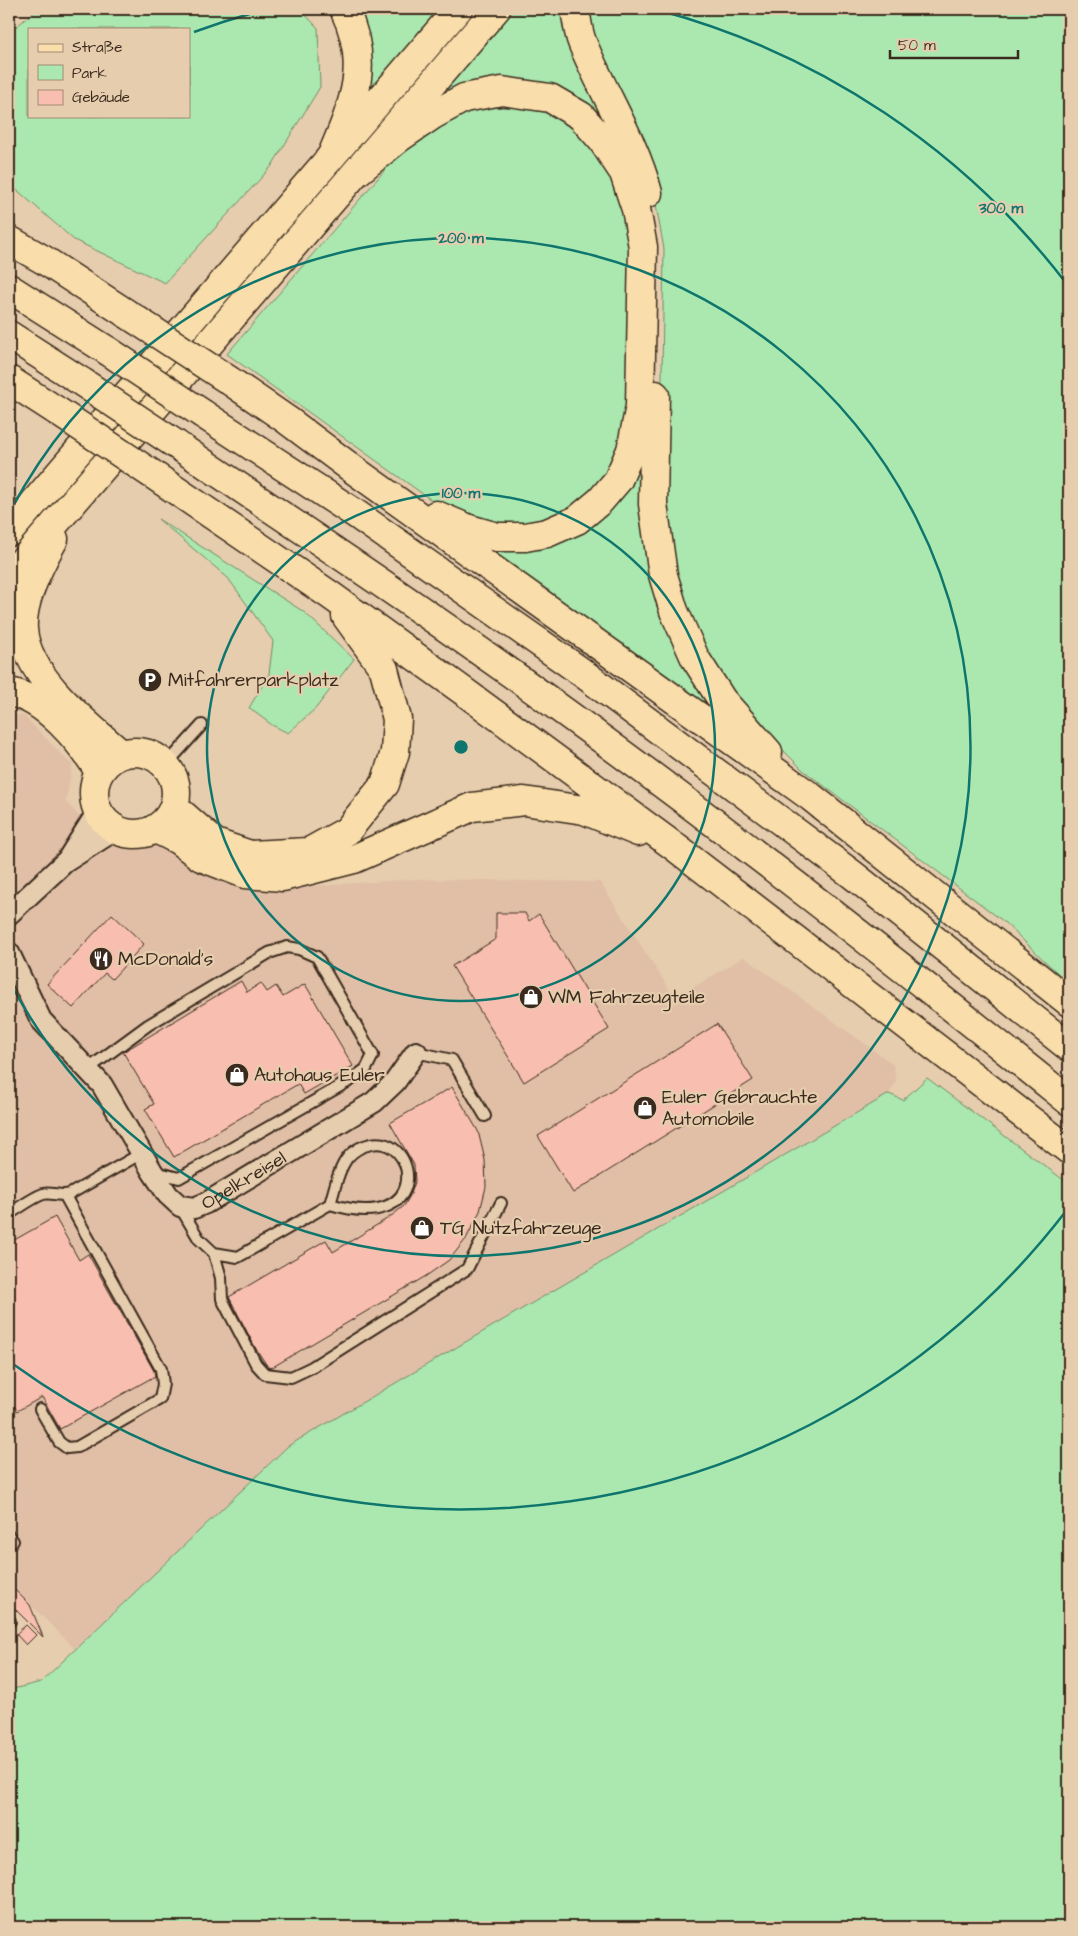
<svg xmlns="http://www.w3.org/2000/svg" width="1078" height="1936" font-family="'Architects Daughter',sans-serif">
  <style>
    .built { fill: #e0bfa6 }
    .green { fill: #aae8af; stroke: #728966; fill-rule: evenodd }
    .building { fill: #f8bfb0; stroke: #3b2a1e }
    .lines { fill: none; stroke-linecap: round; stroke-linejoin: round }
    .service-casing { stroke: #3b2a1e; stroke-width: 14 }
    .minor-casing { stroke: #3b2a1e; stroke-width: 24 }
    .primary-casing { stroke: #3b2a1e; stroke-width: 31 }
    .trunk-casing { stroke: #3b2a1e; stroke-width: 31 }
    .motorway-casing { stroke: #3b2a1e; stroke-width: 31 }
    .service { stroke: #e6cdae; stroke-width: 10 }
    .minor { stroke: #e6cdae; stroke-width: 20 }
    .primary { stroke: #f9deab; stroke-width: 28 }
    .trunk { stroke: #f9deab; stroke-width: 28 }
    .motorway { stroke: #f9deab; stroke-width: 28 }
    .motorway-bridge-casing { stroke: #3b2a1e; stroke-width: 31; stroke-linecap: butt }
    .motorway-bridge { stroke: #f9deab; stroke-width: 28 }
    .ring { fill: none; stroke: #0f766e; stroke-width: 2.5 }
    .labels { text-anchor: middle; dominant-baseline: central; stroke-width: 4.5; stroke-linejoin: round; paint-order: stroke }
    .poi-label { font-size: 19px; fill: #3b2a1e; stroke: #e6cdae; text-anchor: start }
    .street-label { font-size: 19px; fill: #3b2a1e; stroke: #e6cdae }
    .centre { fill: #0f766e; stroke: #e6cdae; stroke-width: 2.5 }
    .ring-label { font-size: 15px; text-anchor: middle; font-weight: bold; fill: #0f766e; stroke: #e6cdae; stroke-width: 4.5; stroke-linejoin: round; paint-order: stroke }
  </style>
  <rect width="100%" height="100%" fill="#e6cdae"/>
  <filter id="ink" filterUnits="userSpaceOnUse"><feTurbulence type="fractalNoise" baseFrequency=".02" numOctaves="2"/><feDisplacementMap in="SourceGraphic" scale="10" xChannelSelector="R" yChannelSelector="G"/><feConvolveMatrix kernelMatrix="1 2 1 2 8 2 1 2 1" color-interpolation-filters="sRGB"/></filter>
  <g filter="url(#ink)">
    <path class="built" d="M9 714 24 716 72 765 66 802 104 843 157 844 270 889 417 879 600 882 675 998 744 957 893 1064 896 1081 889 1094 288 1446 75 1649 9 1583Z"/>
    <path class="green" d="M37 9H300L318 28 320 87 271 167 165 283 74 240 9 183V33ZM29 29H189V116H29Z
      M358 9H444L360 107Z
      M511 9H566L603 111 601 115 456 88 441 93 448 82Z
      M586 9H1069V984L1003 921 803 770 728 695 702 654 670 572 661 438 664 249 654 194 608 85Z
      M516 107 551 113 578 127 626 194 637 364 613 466 589 495 569 508 540 520 514 525 481 523 441 507 227 354 391 163 428 132 458 114 484 108Z
      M642 470 644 528 727 720 490 552 534 548 637 471Z
      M158 519 304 612 354 659 316 708 288 733 272 725 249 708 269 674 273 641 228 578Z
      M927 1078 1069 1184V1927H9V1690L41 1682 288 1446 889 1094 903 1100Z"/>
    <path class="building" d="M496 913H525L529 921 539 914 609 1029 524 1082 452 966 496 939Z
      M112 914 144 944 112 979 105 973 73 1008 47 984Z
      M241 981 247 992 261 983 267 992 276 986 283 997 305 984 353 1066 304 1094 298 1084 174 1157 145 1109 154 1104 123 1052Z
      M717 1024 753 1080 573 1193 538 1136Z
      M452 1087 478 1131 485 1160 486 1187 480 1211 466 1239 449 1260 426 1276 271 1368 268 1367 256 1349 229 1297 326 1240 333 1252 390 1217 404 1206 411 1194 415 1182 414 1165 390 1123Z
      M55 1217 79 1260 88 1254 154 1371 155 1376 60 1429 42 1397 17 1411 9 1397V1243Z
      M9 1584 30 1605 43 1637 9 1603Z
      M26 1625 36 1635 26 1645 16 1634Z"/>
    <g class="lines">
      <g class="service-casing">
        <path id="service" d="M166 765 202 725
          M416 1052 452 1060 485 1116
          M88 1069 148 1025 269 953 287 947 299 949 317 957 373 1055 366 1069 351 1080 179 1178 155 1172
          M180 1207 199 1239 214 1253 238 1257 330 1204C335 1188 338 1170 348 1157 354 1150 362 1146 371 1144 417 1134 434 1235 330 1204
          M9 1214C19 1208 32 1198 43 1194 52 1192 61 1197 70 1194L142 1153
          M214 1253 221 1278 222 1299 256 1364 265 1374 291 1377 312 1367 467 1269 501 1203
          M40 1409 59 1442 67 1448 77 1447 160 1399 163 1384 161 1369 65 1196
          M9 1536 13 1541
          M9 1620 10 1621"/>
      </g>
      <g class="minor-casing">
        <g id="minor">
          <path d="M69 857 98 811"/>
          <path d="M9 914 65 862 115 830"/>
          <path id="s1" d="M9 953 41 1020 102 1085 152 1171 168 1195 180 1206 194 1208 206 1203 374 1102 395 1082 416 1052"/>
        </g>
      </g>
      <g class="primary-casing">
        <path id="primary" d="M94 793a41 41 0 1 1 82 0a41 41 0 1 1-82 0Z"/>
      </g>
      <g class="trunk-casing">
        <path id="trunk" d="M9 532 458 9
          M54 539C41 562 21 601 23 629 26 677 87 724 121 754
          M9 577 496 9
          M9 692C45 698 80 741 99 771"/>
      </g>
      <g class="motorway-casing">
        <path id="motorway" d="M575 9C577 20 578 32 582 42 603 93 634 140 648 193
          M332 155C354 103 371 64 344 9
          M357 172 399 138 433 115 464 98 502 91 550 98 581 116 602 140 624 173 636 209 643 247 640 406 631 450 618 480 600 501 577 520 547 533 525 537H497L469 529 436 515
          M9 240 44 260 135 319
          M9 288 108 351
          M9 335 82 382
          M9 380 57 411
          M230 381 287 420 354 470 811 797 1069 1002
          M655 395 653 504 663 575 674 611 695 658 722 700 768 752
          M203 414 356 514 580 671 853 875 1069 1047
          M177 445C306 532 436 618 562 710 735 835 903 967 1069 1101
          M152 474 330 595 466 693 675 847 1069 1150
          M174 807 215 843 250 855 309 852 347 831 385 784 395 752 397 719 384 669 346 616
          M156 829 178 840 201 857 245 874 283 877 354 859 472 807 524 801 584 810 638 832"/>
      </g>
      <use href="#service" class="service"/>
      <use href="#minor" class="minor"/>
      <use href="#primary" class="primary"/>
      <use href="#trunk" class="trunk"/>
      <use href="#motorway" class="motorway"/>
      <g class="motorway-bridge-casing">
        <path id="motorway-bridge" d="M135 319 230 381
          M108 351 203 414
          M82 382 177 445
          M57 411 152 474"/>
      </g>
      <use href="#motorway-bridge" class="motorway-bridge"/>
    </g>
  </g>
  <g class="ring">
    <circle cx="461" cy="747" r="254"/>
    <path d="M10 512A509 509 0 1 1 10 982"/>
    <path d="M1066 1211A763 763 0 0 1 13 1364M194 32A763 763 0 0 1 264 10M658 10A763 763 0 0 1 1066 283"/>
  </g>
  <defs>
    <g id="parking-disc" transform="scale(1.25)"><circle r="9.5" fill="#3b2a1e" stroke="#e6cdae"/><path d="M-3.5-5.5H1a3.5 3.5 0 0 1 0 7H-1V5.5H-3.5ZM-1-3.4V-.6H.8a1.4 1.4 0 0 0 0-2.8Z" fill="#fff"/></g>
    <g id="restaurant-disc" transform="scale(1.25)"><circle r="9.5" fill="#3b2a1e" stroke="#e6cdae"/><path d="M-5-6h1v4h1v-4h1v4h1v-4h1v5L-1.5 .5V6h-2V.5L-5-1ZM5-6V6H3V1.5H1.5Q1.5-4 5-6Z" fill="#fff"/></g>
    <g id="shop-disc" transform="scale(1.25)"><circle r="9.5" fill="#3b2a1e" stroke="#e6cdae"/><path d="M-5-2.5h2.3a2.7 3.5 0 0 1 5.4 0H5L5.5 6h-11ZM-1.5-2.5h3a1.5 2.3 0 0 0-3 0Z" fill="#fff"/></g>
  </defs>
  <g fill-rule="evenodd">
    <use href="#parking-disc" x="150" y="680"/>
    <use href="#restaurant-disc" x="101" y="959"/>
    <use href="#shop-disc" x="531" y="997"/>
    <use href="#shop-disc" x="237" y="1075"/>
    <use href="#shop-disc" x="645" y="1108"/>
    <use href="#shop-disc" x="422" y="1228"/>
  </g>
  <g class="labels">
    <g class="poi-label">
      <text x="168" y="680">Mitfahrerparkplatz</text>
      <text x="118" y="959">McDonald's</text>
      <text x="548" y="997">WM Fahrzeugteile</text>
      <text x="254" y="1075">Autohaus Euler</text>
      <text x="662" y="1097">Euler Gebrauchte<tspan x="662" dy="22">Automobile</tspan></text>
      <text x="440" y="1228">TG Nutzfahrzeuge</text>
    </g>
    <g class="street-label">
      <text stroke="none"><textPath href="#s1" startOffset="379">Opelkreisel</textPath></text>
    </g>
  </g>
  <circle cx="461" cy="747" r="8" class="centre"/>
  <g class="ring-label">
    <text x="1001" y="213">300 m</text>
    <text x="461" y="243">200 m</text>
    <text x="461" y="498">100 m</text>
  </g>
  <rect width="1078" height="1936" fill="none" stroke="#e6cdae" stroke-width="30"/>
  <rect x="15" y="15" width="1048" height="1906" fill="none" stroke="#3b2a1e" stroke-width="2" filter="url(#ink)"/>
  <rect x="28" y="28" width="162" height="90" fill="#e6cdae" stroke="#a28c74"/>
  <rect x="38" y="44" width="25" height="8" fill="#f9deab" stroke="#a28c74"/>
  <text x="72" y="52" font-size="15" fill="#3b2a1e">Straße</text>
  <rect x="38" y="65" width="25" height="15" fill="#aae8af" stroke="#a28c74"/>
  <text x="72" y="78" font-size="15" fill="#3b2a1e">Park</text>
  <rect x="38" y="90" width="25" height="15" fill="#f8bfb0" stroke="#a28c74"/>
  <text x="72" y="102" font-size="15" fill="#3b2a1e">Gebäude</text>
  <path d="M890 50v8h128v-8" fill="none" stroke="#3b2a1e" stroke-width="2.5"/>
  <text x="898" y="50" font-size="15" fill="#3b2a1e" stroke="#e6cdae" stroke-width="4" paint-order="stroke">50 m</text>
</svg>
